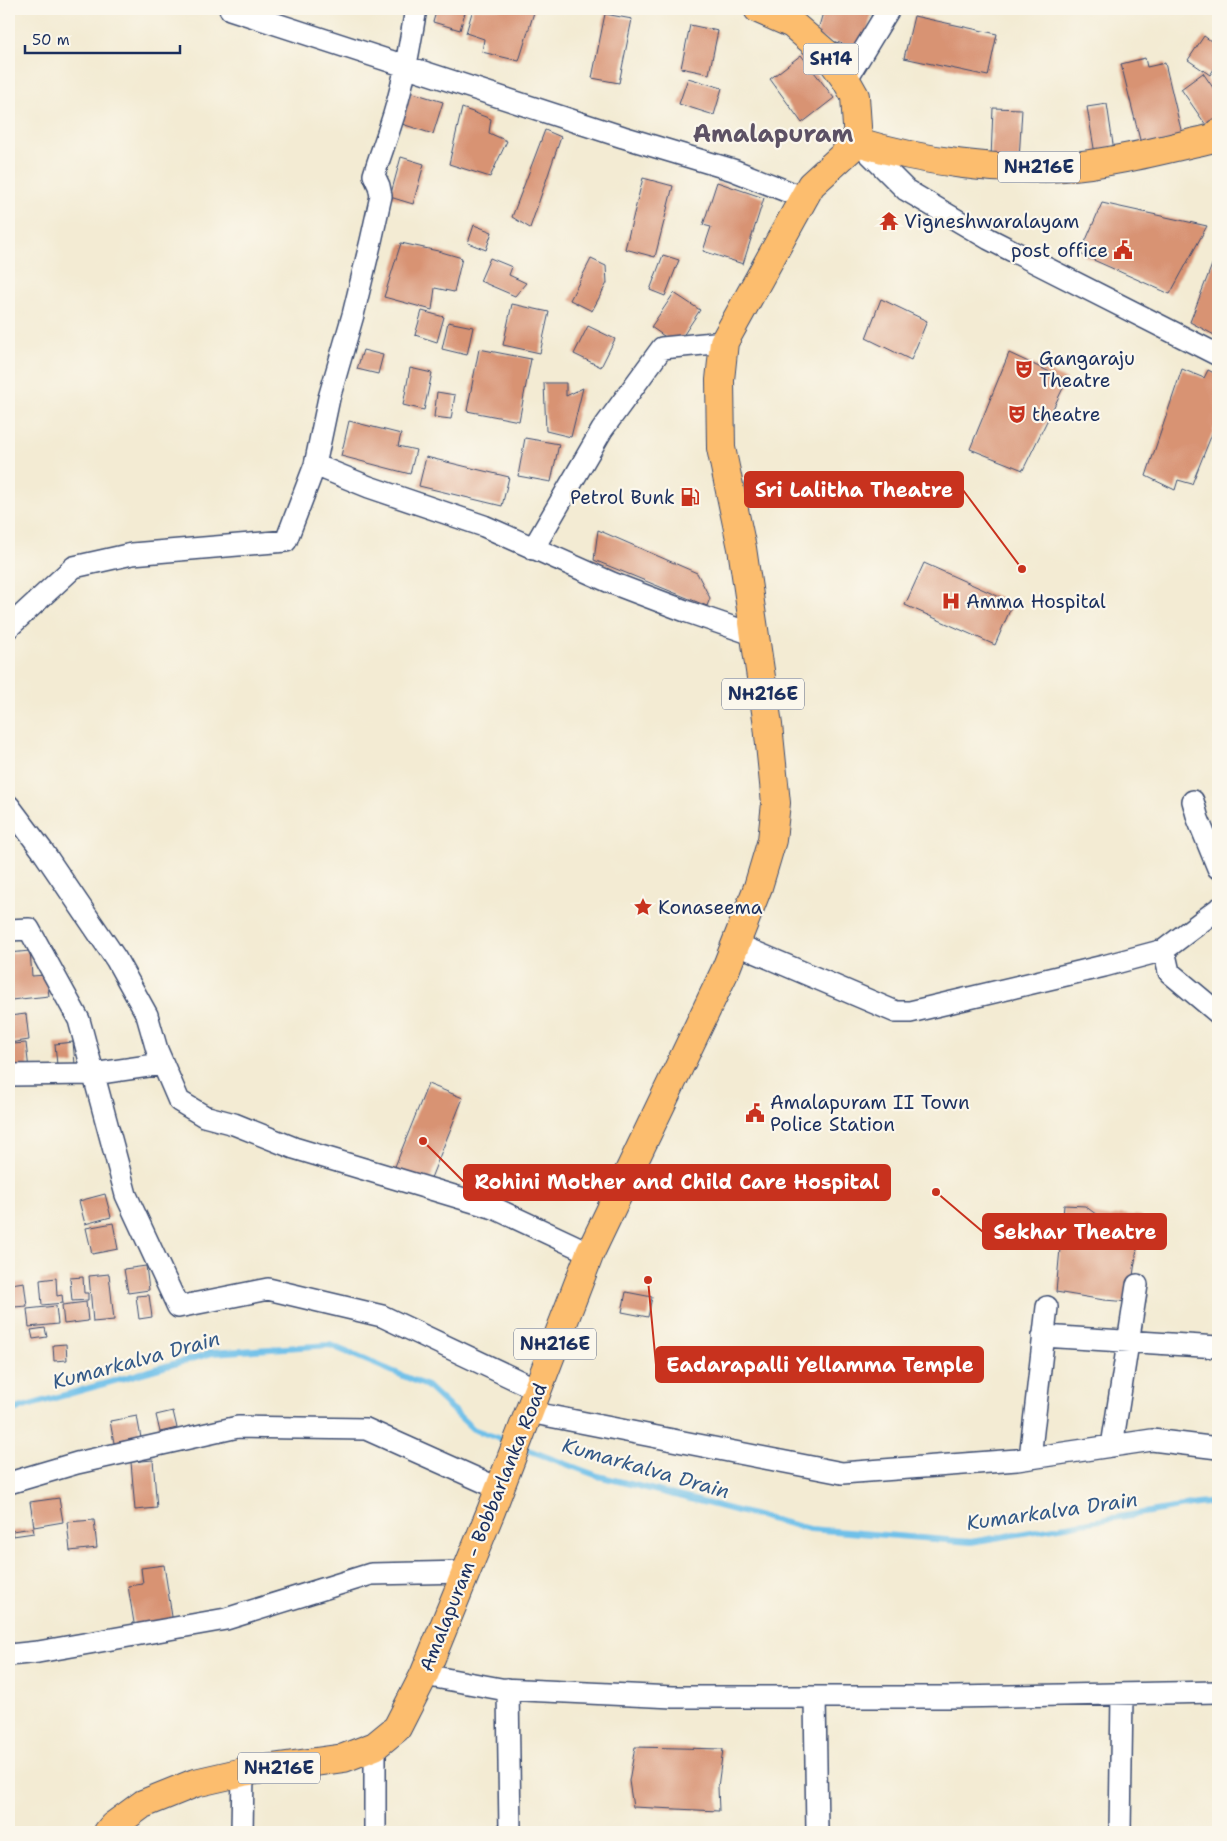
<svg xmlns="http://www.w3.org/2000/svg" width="1227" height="1841" font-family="'Shantell Sans',sans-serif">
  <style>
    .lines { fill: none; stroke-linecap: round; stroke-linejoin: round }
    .stream { stroke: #6ec0e9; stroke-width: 6 }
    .building { fill: #d89373 }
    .minor-casing { stroke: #3b4b70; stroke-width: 24 }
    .primary-casing { stroke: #3b4b70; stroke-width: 30 }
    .trunk-casing { stroke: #3b4b70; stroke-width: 30 }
    .minor { stroke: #fff; stroke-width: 21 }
    .primary { stroke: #fcbd6e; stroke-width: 28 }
    .trunk { stroke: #fcbd6e; stroke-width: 28 }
    .labels { text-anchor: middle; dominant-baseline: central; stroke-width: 4.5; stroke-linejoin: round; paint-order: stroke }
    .shield { fill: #fbf7ec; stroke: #5e6b89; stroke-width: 1 }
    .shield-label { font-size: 18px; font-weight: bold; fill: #1b2f5e }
    .poi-label { font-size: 19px; fill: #1b2f5e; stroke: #fbf7ec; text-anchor: start }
    .street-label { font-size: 19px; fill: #1b2f5e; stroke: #fbf7ec }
    .water-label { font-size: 20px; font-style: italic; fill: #345a88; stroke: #fbf7ec }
    .district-label { font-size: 24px; font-weight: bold; fill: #5d5265; stroke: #fbf7ec }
    .leader { fill: none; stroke: #c8321e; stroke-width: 2 }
    .callout-dot { fill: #c8321e; stroke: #fbf7ec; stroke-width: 2 }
    .callout { fill: #c8321e; stroke: #c8321e; stroke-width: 2 }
    .callout-label { font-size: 20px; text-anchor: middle; font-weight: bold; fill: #fff }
  </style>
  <rect width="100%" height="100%" fill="#fbf7ec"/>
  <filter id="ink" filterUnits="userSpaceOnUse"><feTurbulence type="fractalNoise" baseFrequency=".02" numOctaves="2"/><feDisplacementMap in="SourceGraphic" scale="10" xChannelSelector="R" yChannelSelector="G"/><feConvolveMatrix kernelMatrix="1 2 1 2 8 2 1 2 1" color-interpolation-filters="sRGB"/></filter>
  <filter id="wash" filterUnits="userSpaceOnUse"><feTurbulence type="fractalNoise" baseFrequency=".0096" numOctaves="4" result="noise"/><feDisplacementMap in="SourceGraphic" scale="20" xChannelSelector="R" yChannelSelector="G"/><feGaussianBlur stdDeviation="1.12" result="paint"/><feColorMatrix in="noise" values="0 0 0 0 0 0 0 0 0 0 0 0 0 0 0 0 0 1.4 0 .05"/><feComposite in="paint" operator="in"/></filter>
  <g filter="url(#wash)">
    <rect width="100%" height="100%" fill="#f3ebd3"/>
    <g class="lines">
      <path class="stream" d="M9 1411 212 1353 330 1345 427 1386 473 1429 511 1443
        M523 1448 598 1476 810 1529 971 1542 1197 1504 1218 1502"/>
    </g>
    <g id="blocks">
      <path class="building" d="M437 9H466L460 30 433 22Z
        M473 9H535L519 61 482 52 484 39 466 33Z
        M824 9H873L863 49 816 37Z
        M605 14 632 19 619 83 592 78Z
        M914 16 997 34 988 76 904 58Z
        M690 25 718 31 709 74 681 68Z
        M1204 36 1218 46V63L1210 75 1188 60Z
        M801 55 834 98 802 123 770 79Z
        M1145 58 1147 67 1165 63 1183 138 1142 148 1121 64Z
        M1203 73 1218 95V120L1208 128 1181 89Z
        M688 78 722 88 714 115 679 104Z
        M410 92 443 102 433 134 402 124Z
        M1107 104 1114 151 1095 154 1087 107Z
        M462 108 491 119 489 133 507 141 490 177 449 164Z
        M993 108 1022 109 1019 160 991 159Z
        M545 130 561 137 530 228 512 217Z
        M401 157 424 164 413 204 390 197Z
        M643 178 673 186 655 257 625 249Z
        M717 182 764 198 743 264 703 251 711 227 703 225Z
        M1102 203 1207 226 1170 294 1080 254Z
        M474 225 492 232 486 250 468 243Z
        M401 243 438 251 462 258 454 292 435 288 432 310 384 297Z
        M663 255 679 260 665 296 650 290Z
        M1215 257 1218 258V337L1190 322Z
        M490 258 512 267 509 275 526 283 515 296 480 281Z
        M591 259 606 266 607 283 592 311 570 300Z
        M674 293 700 310 677 345 651 327Z
        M881 299 927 321 911 360 866 338Z
        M512 304 549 312 540 353 503 345Z
        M422 311 444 317 437 342 415 335Z
        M448 322 473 327 467 355 442 349Z
        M588 326 615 339 601 367 574 354Z
        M479 349 531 359 519 421 467 411Z
        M363 350 383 355 378 374 357 369Z
        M1009 353 1067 380 1023 470 970 449Z
        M410 368 432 373 424 410 403 405Z
        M1182 369 1204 378 1208 370 1218 375V419L1192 484 1178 480 1175 490 1146 476Z
        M544 383H566V396L583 388 571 437 546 431Z
        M437 392 455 395 451 419 434 417Z
        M349 421 401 434 398 446 416 450 410 474 341 456Z
        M525 438 559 444 551 482 518 476Z
        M426 457 509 477 502 506 419 486Z
        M598 530 697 573 710 598 707 606 594 560Z
        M924 563 1013 603 995 645 905 605Z
        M30 951 32 976 46 975 49 996 11 1000 9 953Z
        M26 1014 29 1040 9 1043V1016Z
        M73 1042 75 1064 57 1065 55 1044Z
        M26 1043 29 1070 15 1071 13 1044Z
        M428 1084 463 1098 427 1188 392 1174Z
        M105 1194 111 1217 85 1224 79 1201Z
        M1064 1205 1085 1206 1097 1215 1108 1217 1122 1214 1142 1216 1129 1302 1104 1300 1056 1292Z
        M113 1223 118 1249 92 1254 86 1228Z
        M146 1266 149 1290 128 1293 124 1269Z
        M109 1274 114 1320 93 1322 89 1276Z
        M83 1277 84 1293H88V1300L72 1301 70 1278Z
        M56 1278 57 1296 62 1295 63 1303 42 1305 40 1280Z
        M24 1282 27 1306 14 1307 11 1284Z
        M626 1292 652 1297 648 1317 622 1312Z
        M149 1295 152 1317 139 1319 136 1296Z
        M86 1302 88 1321 64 1324 62 1305Z
        M56 1306 58 1324 29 1327 27 1309Z
        M45 1328 47 1337 33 1339 31 1330Z
        M66 1344 67 1360 54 1361 53 1345Z
        M173 1411 177 1428 160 1432 156 1415Z
        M137 1416 141 1438 114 1443 110 1421Z
        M153 1460 157 1508 135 1510 131 1462Z
        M59 1498 63 1522 34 1527 30 1502Z
        M94 1520 97 1548 70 1551 67 1522Z
        M33 1528 34 1533 13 1536 12 1531Z
        M164 1565 173 1623 135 1629 128 1586 143 1584 141 1568Z
        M635 1747 723 1749 718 1787 719 1811 633 1807 629 1781Z"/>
    </g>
  </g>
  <g filter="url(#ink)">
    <use href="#blocks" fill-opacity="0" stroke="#3b4b70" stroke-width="1"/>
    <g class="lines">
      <g class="minor-casing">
        <path id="minor" d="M230 9 623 137 733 170 804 198
          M846 80 889 9
          M858 142 906 190 989 239 1218 355
          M315 465 369 487 484 526 612 583 688 612 755 635
          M533 549 602 430 662 348 724 342
          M9 627 74 567 132 554 286 541 315 465 329 398 353 315 371 241 381 196 379 186 374 175C379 158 385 143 390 127 403 89 409 48 416 9
          M1193 801 1198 819 1218 868
          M9 806 42 850 116 959 147 1015 157 1050 179 1101 204 1116 234 1124 294 1148 494 1208 590 1253
          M1218 909 1164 950 1169 972 1218 1013
          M9 930 29 929 79 1020 126 1195 178 1307 268 1289 382 1316 538 1390
          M736 944 896 1012H910L1104 966 1164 950
          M9 1075 93 1074 162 1064
          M1043 1336 1218 1347
          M529 1412 842 1473 1017 1460 1152 1440 1218 1448
          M1112 1446 1137 1285
          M1030 1458 1047 1307
          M9 1483 77 1463 238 1427 366 1429 500 1489
          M9 1655 38 1652 226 1619 371 1574 466 1572
          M424 1675 501 1689 673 1697H953L1218 1692
          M508 1689 510 1832
          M815 1697 817 1832
          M242 1832 243 1772
          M375 1832V1746
          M1120 1832 1122 1694"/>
      </g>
      <g class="primary-casing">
        <path id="primary" d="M758 9 792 24 828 55 846 80 855 96 858 142"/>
      </g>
      <g class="trunk-casing">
        <path id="trunk" d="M108 1832 113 1826 143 1804 195 1783 243 1772 344 1758 375 1746 397 1728 424 1675 491 1511 590 1253 725 971 758 887 772 840 776 803 768 725 742 548 721 448 720 380 724 342 811 185 858 142C921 161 998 172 1064 167 1114 163 1165 149 1214 138L1218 133"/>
      </g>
      <use href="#minor" class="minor"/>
      <use href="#primary" class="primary"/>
      <use href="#trunk" class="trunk"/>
    </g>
  </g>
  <defs>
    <g id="temple-bare" transform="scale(1.5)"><path d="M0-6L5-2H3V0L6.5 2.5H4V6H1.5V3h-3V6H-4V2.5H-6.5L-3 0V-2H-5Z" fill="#c8321e" stroke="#fbf7ec" stroke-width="2.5" paint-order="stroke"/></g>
    <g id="civic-bare" transform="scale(1.5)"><path d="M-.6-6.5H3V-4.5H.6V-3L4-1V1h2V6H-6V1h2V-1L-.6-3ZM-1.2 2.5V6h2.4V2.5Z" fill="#c8321e" stroke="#fbf7ec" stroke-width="2.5" paint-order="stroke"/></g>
    <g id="theatre-bare" transform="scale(1.5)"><path d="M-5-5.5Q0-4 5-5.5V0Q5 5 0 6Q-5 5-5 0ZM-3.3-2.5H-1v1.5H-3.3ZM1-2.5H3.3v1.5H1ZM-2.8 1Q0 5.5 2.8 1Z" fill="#c8321e" stroke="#fbf7ec" stroke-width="2.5" paint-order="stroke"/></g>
    <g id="fuel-bare" transform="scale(1.5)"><path d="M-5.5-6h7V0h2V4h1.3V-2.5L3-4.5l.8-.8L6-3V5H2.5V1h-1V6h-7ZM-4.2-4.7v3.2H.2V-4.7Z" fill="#c8321e" stroke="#fbf7ec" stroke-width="2.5" paint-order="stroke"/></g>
    <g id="hospital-bare" transform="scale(1.5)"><path d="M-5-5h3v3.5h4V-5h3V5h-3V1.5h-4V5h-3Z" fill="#c8321e" stroke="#fbf7ec" stroke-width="2.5" paint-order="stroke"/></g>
    <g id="sight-bare" transform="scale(1.5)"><path d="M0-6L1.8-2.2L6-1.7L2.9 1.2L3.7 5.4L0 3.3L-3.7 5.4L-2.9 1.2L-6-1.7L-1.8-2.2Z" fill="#c8321e" stroke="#fbf7ec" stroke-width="2.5" paint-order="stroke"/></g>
  </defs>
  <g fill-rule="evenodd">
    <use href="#temple-bare" x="889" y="221"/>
    <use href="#civic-bare" x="1123" y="250"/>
    <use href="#theatre-bare" x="1024" y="369"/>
    <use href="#theatre-bare" x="1017" y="414"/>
    <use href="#fuel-bare" x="690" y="497"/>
    <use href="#hospital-bare" x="951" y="601"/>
    <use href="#sight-bare" x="643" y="907"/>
    <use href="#civic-bare" x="755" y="1113"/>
  </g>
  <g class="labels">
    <g class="shield">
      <rect x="803.5" y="43.5" width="55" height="31" rx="4"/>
      <rect x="998" y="151.5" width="82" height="31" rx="4"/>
      <rect x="722" y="678.5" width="82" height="31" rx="4"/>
      <rect x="514" y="1328.5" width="82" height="31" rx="4"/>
      <rect x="238" y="1752.5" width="82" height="31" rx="4"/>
    </g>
    <g class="shield-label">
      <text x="831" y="59">SH14</text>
      <text x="1039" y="167">NH216E</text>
      <text x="763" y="694">NH216E</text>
      <text x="555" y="1344">NH216E</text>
      <text x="279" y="1768">NH216E</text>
    </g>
    <g class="poi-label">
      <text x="904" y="221">Vigneshwaralayam</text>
      <text x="1108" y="250" text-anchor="end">post office</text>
      <text x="1039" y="358">Gangaraju<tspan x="1039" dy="22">Theatre</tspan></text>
      <text x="1032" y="414">theatre</text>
      <text x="675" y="497" text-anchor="end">Petrol Bunk</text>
      <text x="966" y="601">Amma Hospital</text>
      <text x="658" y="907">Konaseema</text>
      <text x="770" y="1102">Amalapuram II Town<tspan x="770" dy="22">Police Station</tspan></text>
    </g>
    <g class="street-label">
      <text transform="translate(483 1527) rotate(-68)">Amalapuram - Bobbarlanka Road</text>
    </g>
    <g class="water-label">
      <text transform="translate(136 1360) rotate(-15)">Kumarkalva Drain</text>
      <text transform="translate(646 1468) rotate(16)">Kumarkalva Drain</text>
      <text transform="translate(1052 1511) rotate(-8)">Kumarkalva Drain</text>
    </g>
    <g class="district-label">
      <text x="773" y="134">Amalapuram</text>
    </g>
  </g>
  <path class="leader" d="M1022 569L963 490M423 1141L464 1182M936 1192L983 1232M648 1280L656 1365"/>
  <g class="callout-dot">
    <circle cx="1022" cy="569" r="5"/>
    <circle cx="423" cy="1141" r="5"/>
    <circle cx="936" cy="1192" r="5"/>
    <circle cx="648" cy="1280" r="5"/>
  </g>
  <g class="callout">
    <rect x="745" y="472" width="218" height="35" rx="5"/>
    <rect x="464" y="1165" width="426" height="35" rx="5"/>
    <rect x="983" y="1214" width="183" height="35" rx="5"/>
    <rect x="656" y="1347" width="327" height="35" rx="5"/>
  </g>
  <g class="callout-label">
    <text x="854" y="497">Sri Lalitha Theatre</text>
    <text x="677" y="1189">Rohini Mother and Child Care Hospital</text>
    <text x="1075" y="1239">Sekhar Theatre</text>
    <text x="820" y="1372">Eadarapalli Yellamma Temple</text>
  </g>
  <rect width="1227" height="1841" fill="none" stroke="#fbf7ec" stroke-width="30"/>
  <path d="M25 45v8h155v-8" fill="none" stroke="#1b2f5e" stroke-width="2.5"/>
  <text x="32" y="45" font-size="15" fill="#1b2f5e" stroke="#fbf7ec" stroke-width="4" paint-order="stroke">50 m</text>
</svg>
